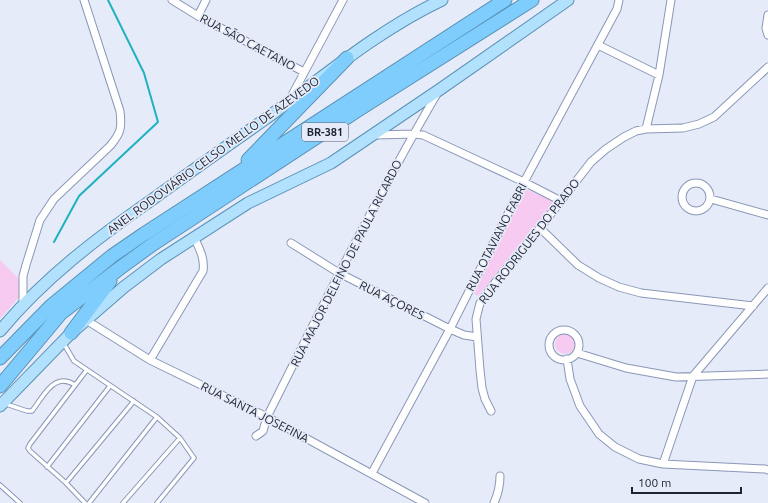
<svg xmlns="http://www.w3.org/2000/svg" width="768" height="503" font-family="Ubuntu,sans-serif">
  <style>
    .green { fill: #f7caf1 }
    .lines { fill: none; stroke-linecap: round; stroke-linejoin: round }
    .stream { stroke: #1fb2c0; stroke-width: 2 }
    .service-casing { stroke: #8a97b7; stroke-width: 5.5 }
    .minor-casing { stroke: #8a97b7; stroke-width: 9 }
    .primary-casing { stroke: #5c92b5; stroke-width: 13 }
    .motorway-casing { stroke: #5c92b5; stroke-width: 15 }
    .service { stroke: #fff; stroke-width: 3.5 }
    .minor { stroke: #fff; stroke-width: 7 }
    .primary { stroke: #b2e1fe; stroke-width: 11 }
    .motorway { stroke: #7ecdfd; stroke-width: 13 }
    .labels { text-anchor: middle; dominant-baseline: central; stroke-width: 3.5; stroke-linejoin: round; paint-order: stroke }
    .shield { fill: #e5ebf9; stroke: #5a5f6c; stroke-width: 1 }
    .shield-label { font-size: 11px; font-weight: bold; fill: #1e2330 }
    .street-label { font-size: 12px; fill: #1e2330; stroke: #e5ebf9 }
  </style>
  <rect width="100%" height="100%" fill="#e5ebf9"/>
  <path class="green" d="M523 188 551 200 554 203 551 208 518 246 478 296 474 294Z
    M0 260 22 282 19 297 0 319Z
    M555 344a10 10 0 1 1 20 0a10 10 0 1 1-20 0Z"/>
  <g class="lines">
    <path class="stream" d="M54 242 79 196 158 122 144 73 108 0"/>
    <g class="service-casing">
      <path id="service" d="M64 344 74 361 157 417 89 503
        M6 404 27 411H32C40 401 50 381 63 381 67 381 72 383 75 385
        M47 467 110 386
        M66 483 134 401
        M0 485 20 503
        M85 503 66 483 30 451 28 448 30 444 86 371
        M123 503 180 438 157 417
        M157 503 194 458 180 438"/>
    </g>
    <g class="minor-casing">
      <path id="minor" d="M172 0 198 16 304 72
        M768 15 766 28 768 35
        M198 16 206 0
        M598 45 659 75
        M290 99 343 0
        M646 129 659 75 671 0
        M375 135 414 134 423 135 524 182 561 201
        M682 197a14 14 0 1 1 28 0a14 14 0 1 1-28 0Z
        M711 199 768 215
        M540 228 578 265 599 278 619 287 641 293 753 306
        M291 243 339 273 450 329 464 335 477 337
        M23 304V276L26 265 40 220 54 199 110 146C121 133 122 128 120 111L84 0
        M86 320 150 360 267 417 425 503
        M549 345a15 15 0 1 1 30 0a15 15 0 1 1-30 0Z
        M577 353 626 368 676 377 768 374
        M567 359 570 379 580 406 599 434 615 447 639 459 663 464 765 469 768 470
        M150 360 203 271C205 258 199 248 194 237
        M491 411 485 399 482 388 480 370 476 319 480 303 497 280 540 228 591 162 606 149 624 137 636 131 646 129 683 128 699 124 714 117 768 67
        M256 436 263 431 267 417C322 307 376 198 438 92
        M663 464 693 376 768 288
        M372 473 450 329 524 182 617 9 619 0
        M494 503C498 494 500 487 500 476"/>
    </g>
    <g class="primary-casing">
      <path id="primary" d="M0 331C44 278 97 238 153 199 190 172 227 146 264 120 321 79 378 30 442 0
        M0 406 71 333 124 287 161 259 248 203 331 163 439 90 568 0"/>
    </g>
    <g class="motorway-casing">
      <path id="motorway" d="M248 160 347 58
        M71 333 110 281
        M0 358 51 306 112 256 144 234 505 0
        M0 386 61 313 120 268 153 244 361 108 532 0"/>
    </g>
    <use href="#service" class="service"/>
    <use href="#minor" class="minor"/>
    <use href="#primary" class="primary"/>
    <use href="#motorway" class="motorway"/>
  </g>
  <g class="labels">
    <rect class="shield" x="302" y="123" width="46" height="18" rx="3"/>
    <g class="shield-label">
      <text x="325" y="132">BR-381</text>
    </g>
    <g class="street-label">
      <text transform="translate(248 42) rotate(28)">RUA SÃO CAETANO</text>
      <text transform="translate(213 155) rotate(-36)">ANEL RODOVIÁRIO CELSO MELLO DE AZEVEDO</text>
      <text transform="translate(496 237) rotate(-63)">RUA OTAVIANO FABRI</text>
      <text transform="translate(529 241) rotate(-52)">RUA RODRIGUES DO PRADO</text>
      <text transform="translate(346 263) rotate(-63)">RUA MAJOR DELFINO DE PAULA RICARDO</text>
      <text transform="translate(392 300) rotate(27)">RUA AÇORES</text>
      <text transform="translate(255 412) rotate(27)">RUA SANTA JOSEFINA</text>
    </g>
  </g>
  <path d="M632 487v6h109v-6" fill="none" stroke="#1e2330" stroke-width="2"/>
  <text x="638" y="487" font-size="12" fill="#1e2330" stroke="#e5ebf9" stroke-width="3" paint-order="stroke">100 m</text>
</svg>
